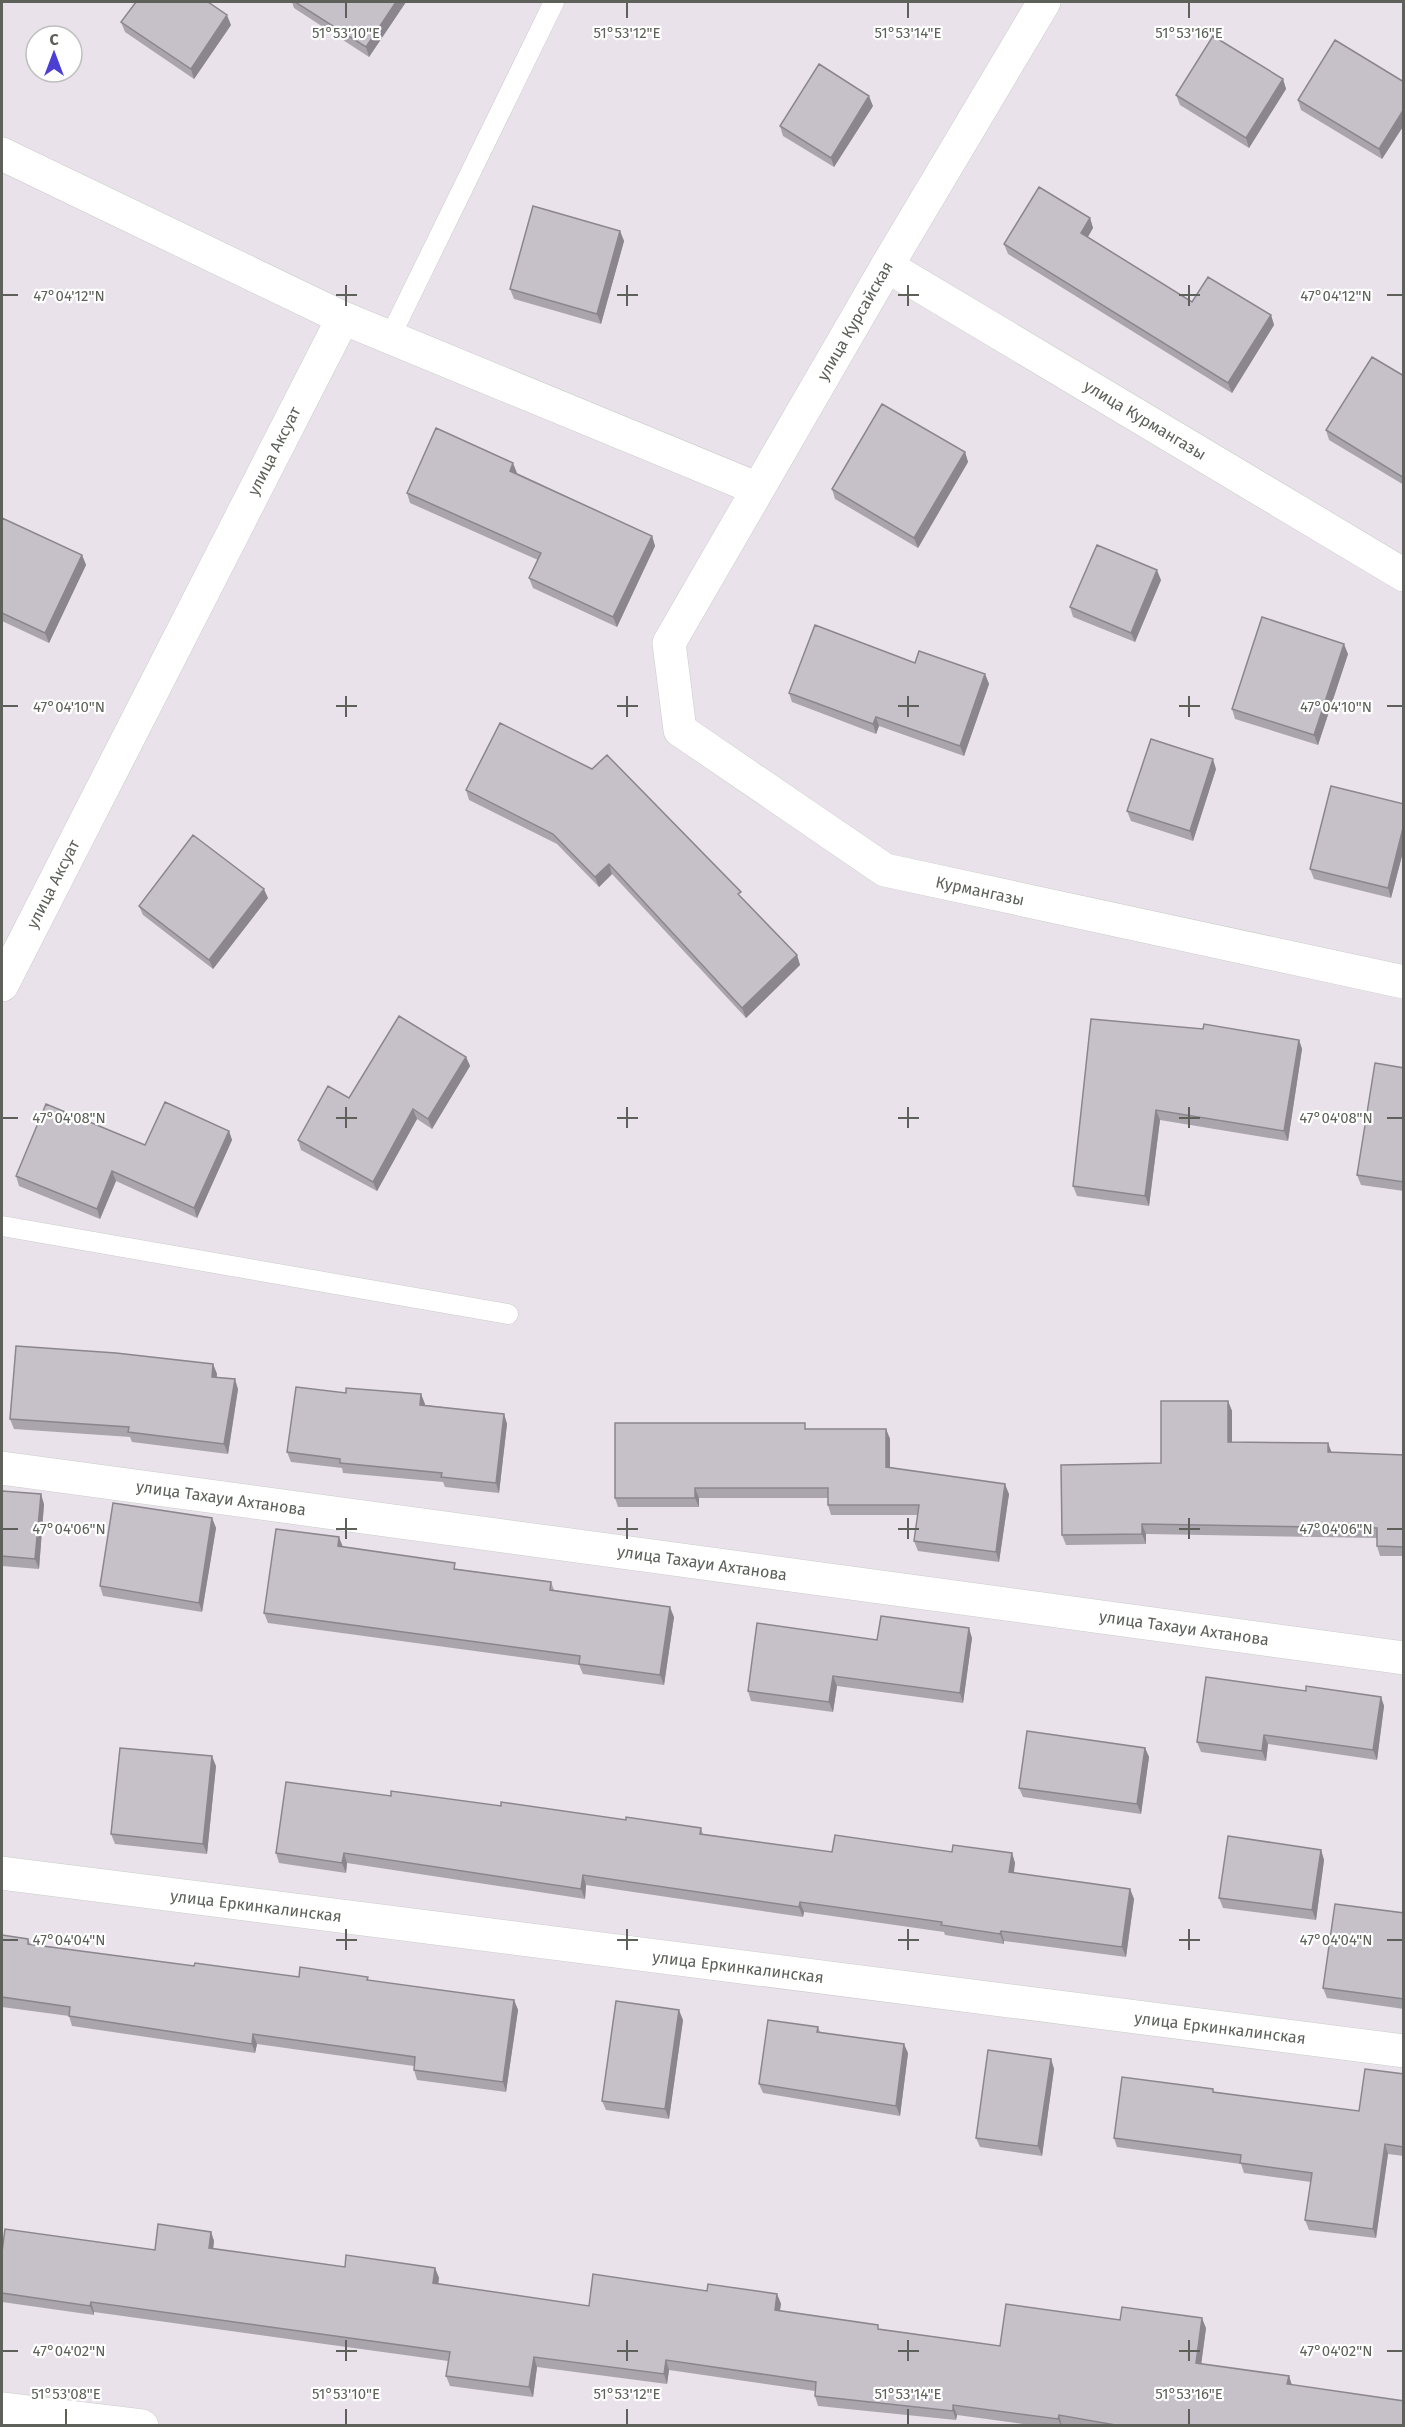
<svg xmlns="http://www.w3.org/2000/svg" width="1405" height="2427" font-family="'Fira Sans',sans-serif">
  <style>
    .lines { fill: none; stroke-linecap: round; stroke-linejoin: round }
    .service-casing { stroke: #cacec8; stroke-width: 21 }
    .minor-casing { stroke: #cacec8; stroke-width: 34 }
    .tertiary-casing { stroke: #cacec8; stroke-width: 34 }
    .service { stroke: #fff; stroke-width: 20 }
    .minor { stroke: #fff; stroke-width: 33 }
    .tertiary { stroke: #fff; stroke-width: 33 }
    .wall { fill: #aaa5ad }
    .shaded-wall { fill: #8b868d }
    .building { fill: #c6c0c9; stroke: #8b868d; stroke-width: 1.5 }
    .ticks { fill: none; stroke: #5d615a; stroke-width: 2 }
    .labels { text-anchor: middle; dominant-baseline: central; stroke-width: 4.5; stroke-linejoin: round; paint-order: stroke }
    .street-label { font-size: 16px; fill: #5d615a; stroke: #fff }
    .ticks-label { font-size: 15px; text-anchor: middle; fill: #5d615a; stroke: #fff; stroke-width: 4.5; stroke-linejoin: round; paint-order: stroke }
  </style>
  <rect width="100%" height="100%" fill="#e9e2eb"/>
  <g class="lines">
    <g class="service-casing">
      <path id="service" d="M390 337 554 2
        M2 1226 508 1314"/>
    </g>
    <g class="minor-casing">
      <path id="minor" d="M2 154 343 318
        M887 266 669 643 680 730 885 870 1404 982
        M2 985 343 318 758 489
        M2 1468 1404 1658
        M2 1873 1404 2051
        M2 2409 142 2426"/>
    </g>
    <g class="tertiary-casing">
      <path id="tertiary" d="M1044 2 887 266 1404 575"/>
    </g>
    <use href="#service" class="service"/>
    <use href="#minor" class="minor"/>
    <use href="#tertiary" class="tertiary"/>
  </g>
  <path class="wall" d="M292 2H406L369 57 294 8Z
    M121 22 231 25 194 79 125 32Z
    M1283 79 1286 89 1249 148 1180 105 1176 95Z
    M1404 82V125L1382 159 1301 110 1298 100Z
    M873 106 834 167 783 136 780 126Z
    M1090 218 1093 228 1088 237 1192 302 1271 315 1274 325 1232 393 1008 254 1004 244Z
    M620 231 624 241 601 324 514 299 510 289Z
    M1404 376V485L1329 440 1326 430Z
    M965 452 968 462 918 548 835 499 832 489Z
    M517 473 652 536 655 546 617 627 533 588 529 578 538 560 410 503 407 493Z
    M2 518 82 555 86 565 49 643 2 621Z
    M1161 580 1135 642 1073 617 1070 607Z
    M1348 654 1318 745 1235 719 1232 709Z
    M985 674 989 684 964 756 879 726 876 734 792 702 789 693Z
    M1216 769 1193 841 1131 821 1127 811Z
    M466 790 797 955 800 965 746 1018 612 874 599 887 557 844 469 800Z
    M1404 804V848L1391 898 1314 879 1310 869Z
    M268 898 213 969 143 915 139 906Z
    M1091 1019 1299 1040 1302 1049 1288 1141 1160 1120 1149 1206 1077 1196 1073 1186Z
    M466 1057 470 1066 432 1129 417 1119 377 1191 301 1150 298 1140 349 1098Z
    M1404 1068V1191L1361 1185 1357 1175Z
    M229 1131 232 1140 197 1218 116 1181 100 1219 19 1186 16 1176 145 1145Z
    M213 1364 217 1374V1377L238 1389 228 1454 132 1442 130 1437 14 1429 10 1419Z
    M346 1393 421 1394 425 1405 504 1414 507 1424 499 1493 445 1487 443 1482 343 1473 342 1468 291 1462 287 1452Z
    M1228 1401 1232 1411V1442L1332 1452 1404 1455V1556H1380L1377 1546V1538L1146 1534V1544L1066 1545 1062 1535 1161 1463Z
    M807 1429H886L890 1439V1467L1009 1494 999 1562 918 1551 914 1541 918 1515H831L828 1505V1498H699V1507H618L615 1498Z
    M2 1491 44 1504 39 1569 2 1566Z
    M212 1518 216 1528 202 1612 103 1596 100 1586Z
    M343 1547 457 1569 551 1582 554 1590 674 1617 664 1685 583 1674 579 1665 268 1623 264 1613Z
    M972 1638 963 1703 837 1686 833 1712 751 1701 748 1691 877 1640Z
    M1306 1691 1381 1697 1384 1706 1377 1760 1268 1744 1266 1761 1201 1752 1197 1742Z
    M1145 1748 1149 1757 1141 1814 1023 1797 1019 1788Z
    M216 1766 207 1854 115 1844 111 1834Z
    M391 1796 501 1806 701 1828 703 1834 832 1852 1012 1853 1015 1863 1014 1873 1130 1889 1134 1899 1126 1957 1004 1941V1944L945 1935 944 1932 804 1912 803 1917 586 1885 585 1899 347 1863 346 1873 279 1863 276 1853Z
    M1321 1850 1324 1860 1316 1920 1223 1908 1219 1898Z
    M1404 1913V2009L1327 1998 1323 1988Z
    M2 1935 28 1939 30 1944 194 1966 299 1977 369 1981 514 2000 518 2010 506 2092 417 2080 414 2070V2066L257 2044 255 2053 72 2026 69 2016 2 2007Z
    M683 2020 669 2119 606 2110 602 2101Z
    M818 2027 820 2032 908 2053 900 2116 763 2093 759 2084Z
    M1051 2059 1054 2069 1042 2156 980 2147 976 2138Z
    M1404 2074V2156L1388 2154 1376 2238 1309 2230 1305 2220 1311 2182 1244 2173 1241 2164 1117 2147 1114 2138 1214 2092 1359 2111Z
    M211 2232 214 2241 213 2249 345 2267 435 2268 439 2278 438 2284 589 2306 707 2291 777 2294 781 2304 780 2311 880 2329 1000 2346 1120 2320 1206 2328 1201 2364 1289 2376 1292 2385 1404 2426H1038L957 2415 956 2420 818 2406 815 2396V2391L669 2370 667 2384 537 2367 533 2397 450 2386 446 2376 448 2361 94 2312V2315L2 2302V2252L155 2250Z"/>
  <path class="shaded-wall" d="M396 2H406L369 57 366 47Z
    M227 15 231 25 194 79 191 69Z
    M1283 79 1286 89 1249 148 1246 138Z
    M869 96 873 106 834 167 831 158Z
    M1404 109V125L1382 159 1379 149Z
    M1090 218 1093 228 1084 243 1081 233Z
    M620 231 624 241 601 324 597 314Z
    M1271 315 1274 325 1232 393 1228 383Z
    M965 452 968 462 918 548 914 538Z
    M513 463 517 473 513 480 510 471Z
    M652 536 655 546 617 627 613 617Z
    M82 555 86 565 49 643 45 633Z
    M1157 570 1161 580 1135 642 1131 633Z
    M1344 644 1348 654 1318 745 1314 735Z
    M985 674 989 684 964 756 960 746Z
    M876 717 879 726 876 734 873 724Z
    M1213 759 1216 769 1193 841 1190 831Z
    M1404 824V848L1391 898 1388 888Z
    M609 864 612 874 599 887 595 877Z
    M264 889 268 898 213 969 209 960Z
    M797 955 800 965 746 1018 742 1008Z
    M1299 1040 1302 1049 1288 1141 1284 1131Z
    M466 1057 470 1066 432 1129 428 1119Z
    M413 1109 417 1119 377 1191 373 1182Z
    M1156 1110 1160 1120 1149 1206 1145 1196Z
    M229 1131 232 1140 197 1218 194 1208Z
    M112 1171 116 1181 100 1219 97 1209Z
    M213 1364 217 1374 215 1386 212 1377Z
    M235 1379 238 1389 228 1454 224 1444Z
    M421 1394 425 1404 424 1415 420 1405Z
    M1228 1401 1232 1411V1452L1228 1442Z
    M504 1414 507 1424 499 1493 496 1483Z
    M886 1429 890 1439V1477L886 1467Z
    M1328 1443 1332 1453 1328 1452Z
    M1005 1484 1009 1494 999 1562 996 1552Z
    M695 1488 699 1498V1507L695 1498Z
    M41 1494 44 1504 39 1569 35 1559Z
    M212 1518 216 1528 202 1612 199 1603Z
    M1142 1524 1146 1534V1544L1142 1534Z
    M339 1537 343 1547 338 1546Z
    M670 1607 674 1617 664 1685 660 1675Z
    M969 1628 972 1638 963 1703 960 1693Z
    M833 1676 837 1686 833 1712 829 1702Z
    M1381 1697 1384 1706 1377 1760 1373 1750Z
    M1264 1735 1268 1744 1266 1761 1262 1751Z
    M1145 1748 1149 1757 1141 1814 1137 1804Z
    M212 1756 216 1766 207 1854 203 1844Z
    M1321 1850 1324 1860 1316 1920 1312 1910Z
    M344 1853 347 1863 346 1873 342 1863Z
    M1012 1853 1015 1863 1012 1882 1009 1872Z
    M583 1875 586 1885 585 1899 581 1889Z
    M1130 1889 1134 1899 1126 1957 1122 1947Z
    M800 1902 804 1912 803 1917 799 1907Z
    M1001 1931 1004 1941V1944L1000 1934Z
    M514 2000 518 2010 506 2092 503 2082Z
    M679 2010 683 2020 669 2119 665 2109Z
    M253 2034 257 2044 255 2053 252 2044Z
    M904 2044 908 2053 900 2116 896 2106Z
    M1051 2059 1054 2069 1042 2156 1038 2146Z
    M1385 2144 1388 2154 1376 2238 1373 2229Z
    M211 2232 214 2241 212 2258 209 2248Z
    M435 2268 439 2278 437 2293 433 2283Z
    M777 2294 781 2304 778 2320 775 2310Z
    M91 2302 94 2312V2315L90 2306Z
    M1202 2318 1206 2328 1200 2373 1196 2363Z
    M534 2357 537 2367 533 2397 529 2387Z
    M666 2360 669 2370 667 2384 664 2374Z
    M1289 2376 1292 2386 1287 2384Z
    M953 2405 957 2415 956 2420 953 2411Z
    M1059 2415 1062 2426H1061L1058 2419Z"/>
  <path class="building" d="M136 2H208L227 15 191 69 121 22Z
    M295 2H396L366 47Z
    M1213 36 1283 79 1246 138 1176 95Z
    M1335 40 1404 82V109L1379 149 1298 100Z
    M819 64 869 96 831 158 780 126Z
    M1039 187 1090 218 1081 233 1192 302 1208 277 1271 315 1228 383 1004 244Z
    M533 206 620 231 597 314 510 289Z
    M1372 357 1404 376V478L1326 430Z
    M882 404 965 452 914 538 832 489Z
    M436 428 513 463 510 471 652 536 613 617 529 578 541 553 407 493Z
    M2 518 82 555 45 633 2 613Z
    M1097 545 1157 570 1131 633 1070 607Z
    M1262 617 1344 644 1314 735 1232 709Z
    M815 625 915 663 919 651 985 674 960 746 876 717 873 724 789 693Z
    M500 723 592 769 607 755 741 892 738 894 797 955 742 1008 609 864 595 877 553 834 466 790Z
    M1151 739 1213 759 1190 831 1127 811Z
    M1331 786 1404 804V824L1388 888 1310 869Z
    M193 835 264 889 209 960 139 906Z
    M399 1016 466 1057 428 1119 413 1109 373 1182 298 1140 328 1086 349 1098Z
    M1091 1019 1203 1029 1204 1024 1299 1040 1284 1131 1156 1110 1145 1196 1073 1186Z
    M1375 1063 1404 1068V1182L1357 1175Z
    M165 1102 229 1131 194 1208 112 1171 97 1209 16 1176 46 1104 145 1145Z
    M16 1346 116 1353 213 1364 212 1377 235 1379 224 1444 128 1432 129 1427 10 1419Z
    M296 1387 346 1393V1388L421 1394 420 1405 504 1414 496 1483 441 1477 442 1473 340 1463V1459L287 1452Z
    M1161 1401H1228V1442L1328 1443V1452L1404 1455V1547L1377 1546V1528L1142 1524V1534L1062 1535 1061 1465 1161 1463Z
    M615 1423H805V1429H886V1467L1005 1484 996 1552 914 1541 919 1505H828V1488H695V1498H615Z
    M2 1491 41 1494 35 1559 2 1556Z
    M113 1503 212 1518 199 1603 100 1586Z
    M276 1529 339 1537 338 1546 455 1563 454 1569 551 1582 550 1590 670 1607 660 1675 579 1664 580 1656 264 1613Z
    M881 1616 969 1628 960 1693 833 1676 829 1702 748 1691 757 1623 877 1640Z
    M1206 1677 1306 1691V1686L1381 1697 1373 1750 1264 1735 1262 1751 1197 1742Z
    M1027 1731 1145 1748 1137 1804 1019 1788Z
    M120 1748 212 1756 203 1844 111 1834Z
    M286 1782 391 1796V1791L501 1806V1802L626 1820V1817L701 1828 700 1834 832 1852 835 1835 952 1852 953 1845 1012 1853 1009 1872 1130 1889 1122 1947 1001 1931 1000 1934 941 1925 942 1922 800 1902 799 1907 583 1875 581 1889 344 1853 342 1863 276 1853Z
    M1228 1836 1321 1850 1312 1910 1219 1898Z
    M1335 1904 1404 1913V1999L1323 1988Z
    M2 1935 28 1939V1944L194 1966 195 1963 299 1977 300 1967 368 1977 367 1980 514 2000 503 2082 414 2070 415 2057 253 2034 252 2044 69 2016 70 2007 2 1997Z
    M616 2001 679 2010 665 2109 602 2101Z
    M768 2020 818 2027 817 2032 904 2044 896 2106 759 2084Z
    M988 2050 1051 2059 1038 2146 976 2138Z
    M1365 2069 1404 2074V2147L1385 2144 1373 2229 1305 2220 1312 2173 1240 2163 1241 2155 1114 2138 1122 2077 1213 2089V2092L1359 2111Z
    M158 2224 211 2232 209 2248 345 2267 346 2255 435 2268 433 2283 589 2306 593 2274 707 2291 708 2284 777 2294 775 2310 878 2325V2329L1000 2346 1006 2304 1120 2320 1122 2307 1202 2318 1196 2363 1289 2376 1287 2384 1404 2401V2426H1121L1059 2415 1058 2419 953 2405V2411L815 2396 816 2382 666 2360 664 2374 534 2357 529 2387 446 2376 450 2352 91 2302 90 2306 2 2293V2252L5 2229 155 2250Z"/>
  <path class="ticks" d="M346 3V18M627 3V18M908 3V18M1189 3V18M346 285V306M627 285V306M908 285V306M1189 285V306M3 295H18M336 295H357M617 295H638M898 295H919M1179 295H1200M1387 295H1402M346 696V717M627 696V717M908 696V717M1189 696V717M3 706H18M336 706H357M617 706H638M898 706H919M1179 706H1200M1387 706H1402M346 1107V1128M627 1107V1128M908 1107V1128M1189 1107V1128M3 1118H18M336 1118H357M617 1118H638M898 1118H919M1179 1118H1200M1387 1118H1402M346 1518V1539M627 1518V1539M908 1518V1539M1189 1518V1539M3 1529H18M336 1529H357M617 1529H638M898 1529H919M1179 1529H1200M1387 1529H1402M346 1929V1950M627 1929V1950M908 1929V1950M1189 1929V1950M3 1940H18M336 1940H357M617 1940H638M898 1940H919M1179 1940H1200M1387 1940H1402M346 2340V2361M627 2340V2361M908 2340V2361M1189 2340V2361M3 2351H18M336 2351H357M617 2351H638M898 2351H919M1179 2351H1200M1387 2351H1402M66 2409V2424M346 2409V2424M627 2409V2424M908 2409V2424M1189 2409V2424"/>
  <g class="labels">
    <g class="street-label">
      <text transform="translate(855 321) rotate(-60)">улица Курсайская</text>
      <text transform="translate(1145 420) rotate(31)">улица Курмангазы</text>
      <text transform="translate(274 451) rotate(-63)">улица Аксуат</text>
      <text transform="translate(53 884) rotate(-63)">улица Аксуат</text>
      <text transform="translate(980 891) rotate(12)">Курмангазы</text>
      <text transform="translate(221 1498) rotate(8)">улица Тахауи Ахтанова</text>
      <text transform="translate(702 1563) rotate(8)">улица Тахауи Ахтанова</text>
      <text transform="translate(1184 1628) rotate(8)">улица Тахауи Ахтанова</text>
      <text transform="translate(256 1906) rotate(7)">улица Еркинкалинская</text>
      <text transform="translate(738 1967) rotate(7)">улица Еркинкалинская</text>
      <text transform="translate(1220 2028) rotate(7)">улица Еркинкалинская</text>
    </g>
  </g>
  <g class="ticks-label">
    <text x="346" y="38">51°53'10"E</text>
    <text x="627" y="38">51°53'12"E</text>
    <text x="908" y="38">51°53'14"E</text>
    <text x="1189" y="38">51°53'16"E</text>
    <text x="69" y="301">47°04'12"N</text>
    <text x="1336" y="301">47°04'12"N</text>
    <text x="69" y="712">47°04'10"N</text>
    <text x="1336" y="712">47°04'10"N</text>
    <text x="69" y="1123">47°04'08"N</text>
    <text x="1336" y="1123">47°04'08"N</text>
    <text x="69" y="1534">47°04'06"N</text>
    <text x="1336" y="1534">47°04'06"N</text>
    <text x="69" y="1945">47°04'04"N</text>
    <text x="1336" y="1945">47°04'04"N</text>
    <text x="69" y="2356">47°04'02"N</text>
    <text x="1336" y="2356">47°04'02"N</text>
    <text x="66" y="2399">51°53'08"E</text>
    <text x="346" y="2399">51°53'10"E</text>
    <text x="627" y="2399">51°53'12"E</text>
    <text x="908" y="2399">51°53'14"E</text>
    <text x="1189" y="2399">51°53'16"E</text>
  </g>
  <rect width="1405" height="2427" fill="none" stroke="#5d615a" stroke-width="6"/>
  <g transform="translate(54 54)"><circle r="28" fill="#ffffff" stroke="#bec0bd" stroke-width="1.5"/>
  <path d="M0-4.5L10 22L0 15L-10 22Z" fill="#4b3fd4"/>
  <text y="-9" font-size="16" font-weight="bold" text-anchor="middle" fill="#5d615a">С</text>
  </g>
</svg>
